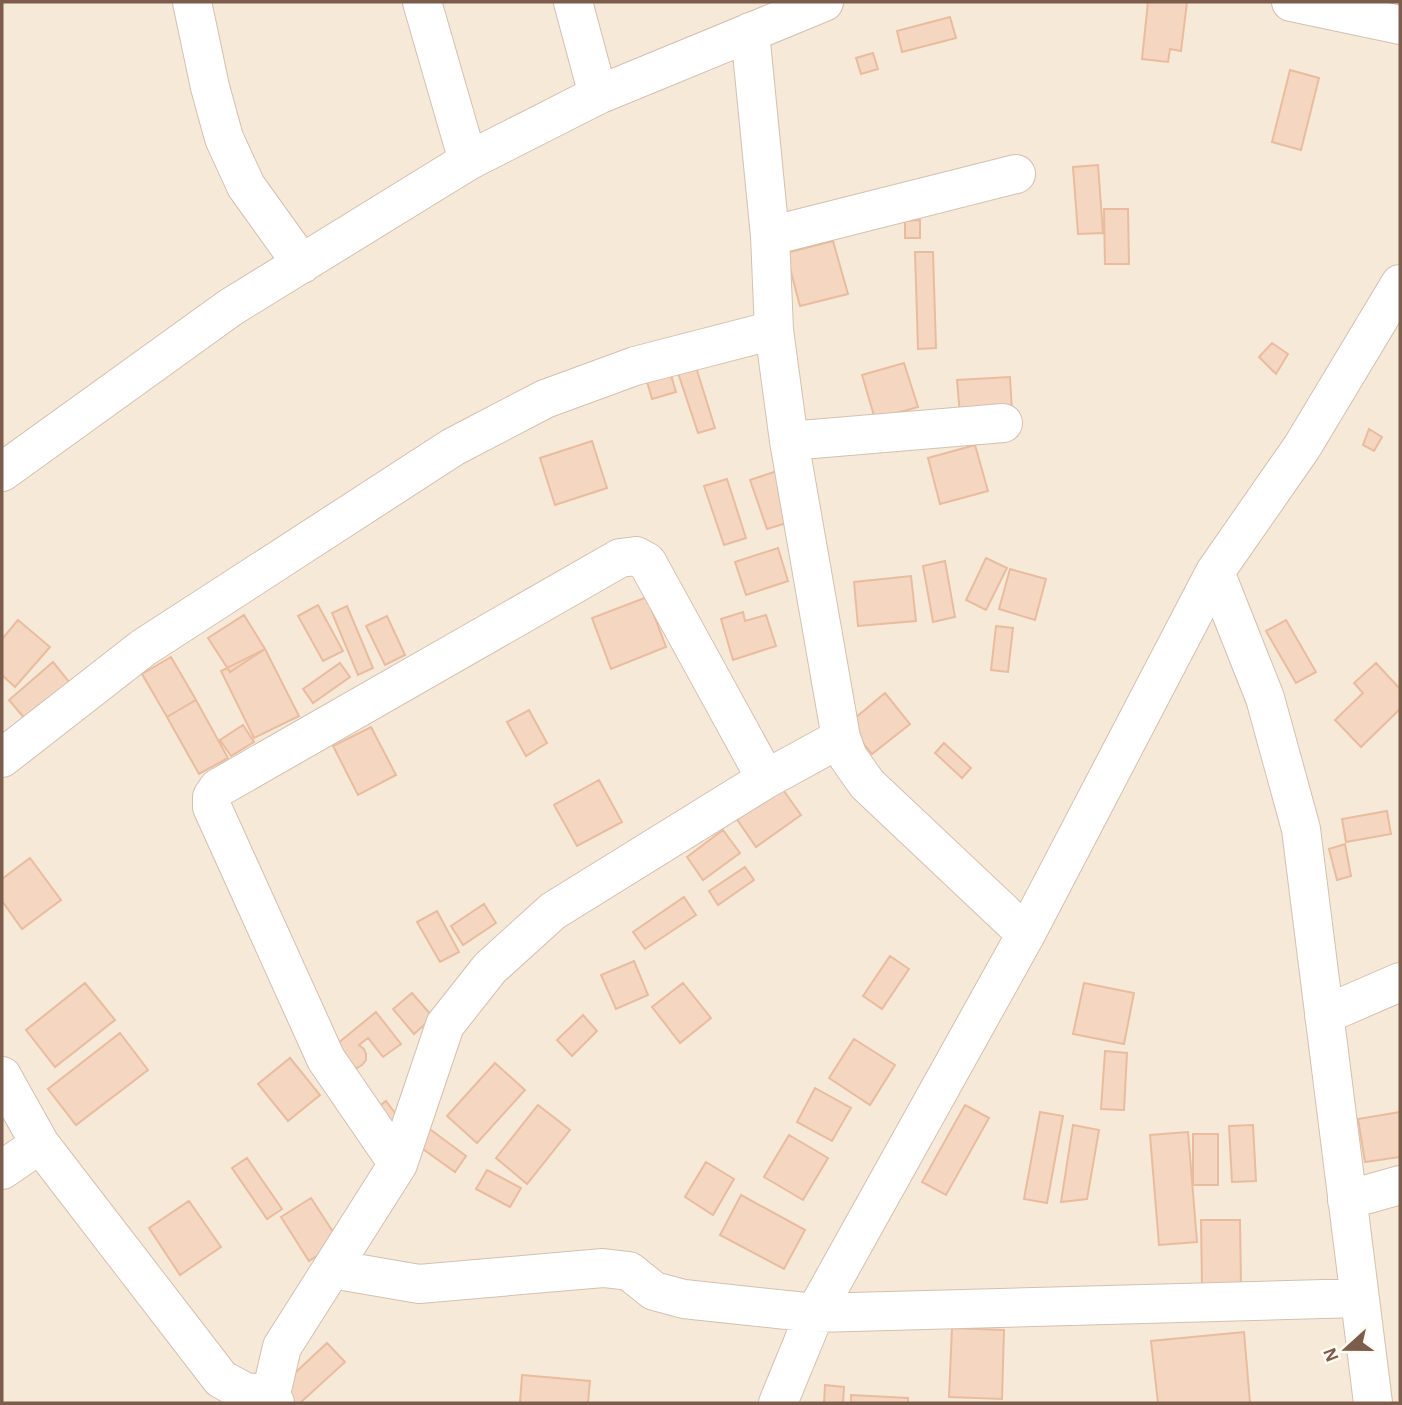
<svg xmlns="http://www.w3.org/2000/svg" width="1402" height="1405" font-family="'Alegreya Sans',sans-serif">
  <style>
    .residential { fill: #f6e9d8 }
    .building { fill: #f5d6c0; stroke: #e9bc9f; stroke-width: 2 }
    .lines { fill: none; stroke-linecap: round; stroke-linejoin: round }
    .minor-casing { stroke: #d4c0b1; stroke-width: 40 }
    .minor { stroke: #fff; stroke-width: 38 }
  </style>
  <rect width="100%" height="100%" fill="#fef6ea"/>
  <path class="residential" d="M2 2H1400V1403H2Z"/>
  <path class="building" d="M1148 2H1187L1181 51 1170 49 1168 62 1142 59Z
    M950 17 956 38 902 52 897 31Z
    M873 53 878 69 861 74 856 58Z
    M1290 70 1319 78 1301 150 1272 142Z
    M1098 165 1103 233 1078 234 1073 167Z
    M1104 209H1128L1129 264H1105Z
    M920 220V238H905V221Z
    M833 241 848 294 800 306 786 253Z
    M915 252H933L936 348 918 349Z
    M1272 343 1288 354 1276 374 1259 357Z
    M904 363 918 407 875 419 862 375Z
    M695 364 715 428 698 433 677 370Z
    M671 375 676 392 652 399 647 382Z
    M1010 377 1012 412 960 415 957 380Z
    M1369 429 1382 437 1374 451 1363 445Z
    M592 441 607 488 555 505 540 458Z
    M975 445 988 491 940 504 928 458Z
    M777 471 793 521 767 529 750 480Z
    M727 479 746 538 724 545 704 486Z
    M778 548 788 581 746 595 735 562Z
    M986 558 1007 568 986 610 966 600Z
    M945 561 955 617 933 622 923 566Z
    M1010 569 1046 579 1035 620 999 609Z
    M911 576 916 621 858 626 854 582Z
    M647 597 666 647 611 669 592 618Z
    M318 605 343 651 323 661 298 616Z
    M347 606 373 668 358 675 332 613Z
    M743 612 745 621 766 615 776 646 733 660 721 619Z
    M244 615 265 649 230 672 208 638Z
    M387 616 405 655 385 665 366 626Z
    M18 620 50 647 15 687 2 675V639Z
    M1286 620 1316 672 1296 683 1266 631Z
    M996 626 1013 628 1008 672 991 670Z
    M265 649 299 716 254 738 221 671Z
    M171 657 196 700 167 717 142 674Z
    M53 662 70 683 26 720 9 700Z
    M340 663 350 677 313 703 303 689Z
    M1376 663 1400 689V709L1361 747 1335 720 1363 693 1354 683Z
    M885 693 910 724 872 754 848 724Z
    M196 700 228 758 199 774 167 717Z
    M529 710 547 743 526 756 507 722Z
    M243 725 254 742 231 756 220 740Z
    M371 727 396 775 358 795 333 746Z
    M944 743 971 768 962 778 935 753Z
    M599 780 622 822 577 846 554 805Z
    M781 787 801 815 756 847 736 818Z
    M1387 811 1391 834 1346 842 1342 819Z
    M723 830 740 853 703 880 687 857Z
    M1345 844 1351 876 1337 880 1329 849Z
    M30 858 61 900 22 929 2 901V879Z
    M745 867 754 880 718 905 709 891Z
    M684 897 696 915 645 949 633 932Z
    M484 904 496 923 463 945 451 926Z
    M437 911 459 952 440 962 417 922Z
    M890 956 909 969 882 1009 863 996Z
    M634 961 648 995 616 1009 601 975Z
    M85 983 115 1020 55 1067 26 1030Z
    M683 983 711 1018 680 1043 652 1007Z
    M1084 983 1134 993 1124 1044 1073 1034Z
    M412 993 433 1017 414 1034 393 1009Z
    M376 1012 401 1044 383 1057 368 1038 359 1045 364 1049 366 1054V1060L362 1065 357 1068 351 1067 337 1044Z
    M583 1015 597 1031 572 1056 557 1040Z
    M120 1033 148 1070 76 1125 48 1089Z
    M854 1039 895 1065 870 1105 829 1078Z
    M1105 1051 1127 1053 1124 1110 1101 1109Z
    M290 1058 320 1095 288 1121 258 1084Z
    M495 1063 525 1090 477 1143 447 1116Z
    M815 1088 851 1108 832 1141 797 1122Z
    M386 1101 401 1121 388 1131 373 1111Z
    M538 1105 570 1130 527 1184 496 1158Z
    M965 1105 989 1118 946 1195 922 1182Z
    M1040 1112 1063 1116 1047 1203 1024 1199Z
    M1400 1112V1157L1365 1162 1358 1119Z
    M1073 1125 1099 1130 1087 1199 1061 1202Z
    M1253 1125 1256 1181 1232 1182 1229 1126Z
    M427 1127 466 1156 455 1172 416 1144Z
    M1188 1132 1197 1242 1159 1245 1150 1135Z
    M1193 1134H1218V1185H1193Z
    M789 1135 828 1158 803 1200 764 1177Z
    M247 1158 282 1209 267 1219 232 1168Z
    M706 1162 734 1179 713 1215 685 1197Z
    M487 1170 521 1188 510 1207 476 1189Z
    M741 1195 805 1230 784 1269 720 1235Z
    M311 1198 339 1241 309 1261 281 1217Z
    M189 1201 221 1247 180 1275 149 1228Z
    M1201 1220H1240L1241 1285H1202Z
    M952 1328 1004 1330 1002 1399 949 1397Z
    M1244 1332 1250 1403H1158L1151 1341Z
    M327 1343 345 1362 300 1403H289L280 1387Z
    M522 1375 590 1381 588 1403H520Z
    M825 1385 844 1387 843 1403H824Z
    M851 1395 908 1398V1403H851Z"/>
  <g class="lines">
    <g class="minor-casing">
      <path id="minor" d="M192 2 210 87 224 138 246 186 302 264
        M422 2 468 161
        M573 2 598 95
        M1291 2 1400 25
        M750 32 770 236 774 330 789 441 841 738 848 757 867 784 1026 934
        M770 236 1016 174
        M789 441 1003 423
        M2 472 231 307 468 161 598 95 824 2
        M1215 572 1265 698 1301 829 1373 1403
        M2 758 143 648 453 447 545 399 635 366 774 330
        M1324 1015 1400 982
        M2 1076 40 1144 221 1379 245 1392 271 1394
        M398 1164 326 1059 212 807V797L218 788 620 558 636 556 647 562 766 779
        M2 1170 40 1144
        M1347 1200 1400 1185
        M332 1269 419 1284 603 1268 629 1271 654 1291 684 1299 815 1313 1359 1298
        M275 1403 271 1394 282 1347 398 1164 445 1025 490 968 553 911 766 779 841 738
        M778 1403 815 1313 1026 934 1215 572 1302 447 1400 284"/>
    </g>
    <use href="#minor" class="minor"/>
  </g>
  <rect width="1402" height="1405" fill="none" stroke="#7c5c4b" stroke-width="7"/>
  <g transform="translate(1346 1349) rotate(249)" stroke="#fffaf2" stroke-width="5" paint-order="stroke">
  <path d="M0-5L12 26L0 18L-12 26Z" fill="#7c5c4b"/>
  <text y="-10" font-size="19" font-weight="bold" text-anchor="middle" fill="#7c5c4b">N</text>
  </g>
</svg>
